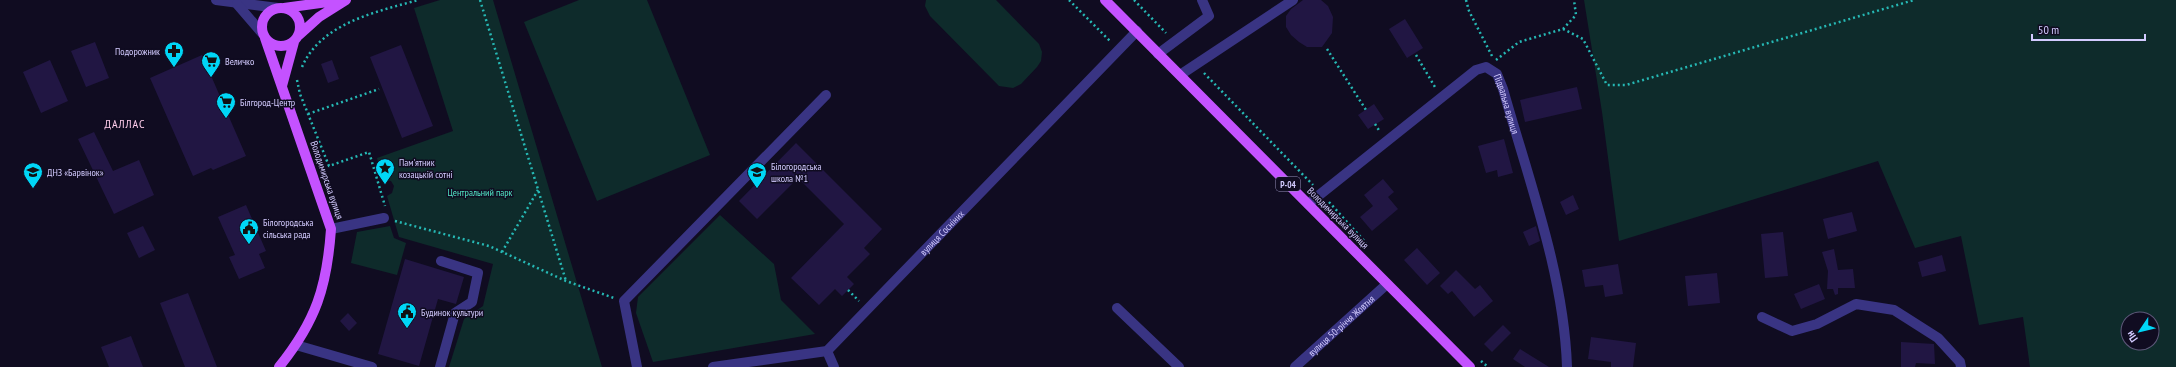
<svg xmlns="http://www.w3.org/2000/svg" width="2176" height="367" font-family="'PT Sans Narrow',sans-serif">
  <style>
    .green { fill: #0e2b2b; fill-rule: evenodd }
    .building { fill: #211643 }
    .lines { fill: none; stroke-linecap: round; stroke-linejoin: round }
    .path { stroke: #26b8b4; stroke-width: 2.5; stroke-dasharray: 2 3; stroke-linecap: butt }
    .minor { stroke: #393483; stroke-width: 10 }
    .major { stroke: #c452ff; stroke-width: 10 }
    .labels { text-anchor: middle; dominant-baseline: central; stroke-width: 3; stroke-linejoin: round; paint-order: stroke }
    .shield { fill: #100c21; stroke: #9892bc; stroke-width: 1 }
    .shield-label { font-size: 9px; font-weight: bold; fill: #d3cbff }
    .poi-label { font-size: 10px; fill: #d3cbff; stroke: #100c21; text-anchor: start }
    .street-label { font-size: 10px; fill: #d3cbff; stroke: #100c21 }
    .park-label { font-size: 10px; fill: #51e6c5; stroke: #100c21 }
    .quarter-label { font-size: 12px; letter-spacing: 1px; fill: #ffcdeb; stroke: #100c21 }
  </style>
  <rect width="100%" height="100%" fill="#100c21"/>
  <path class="green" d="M440 0H493L602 367H449L464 319 483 306 493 264 399 237 387 196 392 193 394 186 391 181 382 179 377 158 453 131 414 8Z
    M579 0H647L710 155 597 201 524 22Z
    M926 0H996L1039 44 1042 52 1041 61 1037 67 1021 84 1013 88 999 86 930 16 925 6Z
    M1584 0H2176V367H2030L2023 317 1979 325 1961 236 1915 248 1878 161 1619 241 1602 112ZM2128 319H2152V343H2128Z
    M720 215 774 264 781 300 815 334 653 362 636 313 638 297Z
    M390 226 394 238 406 243 397 275 351 263 357 232Z"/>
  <path class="building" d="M1303 0H1321L1328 6 1333 17 1332 33 1322 47H1307L1299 42 1291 35 1286 27V16L1291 9Z
    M1405 19 1423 48 1407 58 1389 29Z
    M95 42 109 78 86 87 71 51Z
    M401 45 433 126 402 138 370 57Z
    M202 55 246 156 213 170 211 168 193 176 150 78Z
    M50 60 68 101 41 113 23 72Z
    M332 60 339 79 328 83 321 64Z
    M1577 87 1582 109 1525 122 1520 100Z
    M1374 104 1384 119 1368 129 1358 115Z
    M94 132 113 171 139 160 154 195 114 214 78 139Z
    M1504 139 1513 173 1498 177 1497 170 1486 173 1478 146Z
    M796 143 882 229 864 248 870 254 847 277 854 284 842 296 835 289 819 305 791 278 844 224 798 178 757 219 739 201Z
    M1383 179 1394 192 1388 197 1398 209 1372 231 1360 217 1373 206 1364 195Z
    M1573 195 1579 209 1566 215 1560 202Z
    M246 205 266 251 259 254 265 268 239 279 229 257 235 255 218 217Z
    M1852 212 1857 231 1828 239 1823 219Z
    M143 226 155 250 139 258 127 233Z
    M1536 226 1540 241 1529 246 1523 232Z
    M1783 232 1788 276 1765 278 1761 234Z
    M1417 248 1440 273 1427 285 1404 260Z
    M1834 249 1838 270 1853 269 1855 288H1838V294L1835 295 1833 289H1827L1828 271 1822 252Z
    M1942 255 1946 271 1922 277 1918 262Z
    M405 259 464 277 456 304 438 299 419 366 378 354Z
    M1618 264 1623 294 1605 297 1603 285 1585 287 1582 270Z
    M1456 270 1475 289 1480 285 1493 301 1474 317 1452 291 1448 294 1440 286Z
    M1717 273 1720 303 1688 306 1685 276Z
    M1819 284 1825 299 1801 309 1794 294Z
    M188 293 217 367H185L160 303Z
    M348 313 357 323 349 331 340 321Z
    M1503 325 1511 333 1492 352 1484 344Z
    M131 336 143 367H109L101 347Z
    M1591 337 1636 343 1633 367H1611V362L1588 359Z
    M1901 342 1934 344 1935 364 1916 363 1915 367H1901Z
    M1520 349 1549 367H1525L1513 359Z"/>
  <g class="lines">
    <path class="path" d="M480 0 566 281
      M1069 0 1111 42
      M1134 0 1166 33
      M1466 0 1469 11 1492 56
      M1563 29 1583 39 1607 85H1626L1914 0
      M1327 49 1366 110
      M1416 55 1435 87
      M1496 60 1519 42 1563 29 1576 15 1574 0
      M302 67C321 23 376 12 418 0
      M1204 73 1313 185
      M297 80 300 94 329 166 369 152 385 206
      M308 114 379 89
      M1375 124 1380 132
      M1329 202 1366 243
      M395 221 489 246 566 281 614 298
      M502 252 538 190
      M848 290 859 301
      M1481 361 1488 367"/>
    <g class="minor">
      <path d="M216 0 278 8"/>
      <path d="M237 4 262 33"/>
      <path d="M1158 54 1209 16 1202 0"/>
      <path d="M1180 75 1293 0"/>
      <path id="s1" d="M1308 204 1476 70 1486 67 1497 74 1503 89C1528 178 1564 274 1567 367"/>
      <path d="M331 229 384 218"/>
      <path d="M1117 308 1179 367"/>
      <path d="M1762 317 1792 331 1817 324 1856 304 1894 310 1938 338 1960 362 1961 367"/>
      <path d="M296 345 372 367"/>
      <path d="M827 351 834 367"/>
      <path d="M440 367 455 313 472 302 478 273 441 261"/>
      <path d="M637 367 624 301 826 95"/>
      <path id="s2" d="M713 367 827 351 1137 31"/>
      <path id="s3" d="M1295 367 1387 284"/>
    </g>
    <path class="major" d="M1105 0 1470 367
      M262 27a19 19 0 1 1 38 0a19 19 0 1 1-38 0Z
      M284 8 342 0
      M299 35 319 17 346 0
      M265 38 331 229C327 287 316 321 279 367
      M282 86 294 42"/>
  </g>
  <defs>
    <g id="pharmacy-pin" transform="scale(1)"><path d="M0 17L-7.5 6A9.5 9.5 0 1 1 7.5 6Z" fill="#00d6f6" stroke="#100c21"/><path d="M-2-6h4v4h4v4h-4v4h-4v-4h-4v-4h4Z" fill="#111"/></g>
    <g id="supermarket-pin" transform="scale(1)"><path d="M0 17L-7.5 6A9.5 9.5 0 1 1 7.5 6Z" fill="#00d6f6" stroke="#100c21"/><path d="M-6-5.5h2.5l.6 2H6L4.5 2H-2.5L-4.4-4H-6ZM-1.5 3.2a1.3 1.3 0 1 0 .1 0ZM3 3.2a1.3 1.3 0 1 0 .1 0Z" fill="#111"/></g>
    <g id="sight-pin" transform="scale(1)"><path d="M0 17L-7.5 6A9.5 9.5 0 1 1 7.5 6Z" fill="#00d6f6" stroke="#100c21"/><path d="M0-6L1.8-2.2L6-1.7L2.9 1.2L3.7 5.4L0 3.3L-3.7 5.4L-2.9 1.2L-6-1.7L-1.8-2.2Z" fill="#111"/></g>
    <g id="school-pin" transform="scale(1)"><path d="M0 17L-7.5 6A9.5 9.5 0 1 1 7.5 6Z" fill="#00d6f6" stroke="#100c21"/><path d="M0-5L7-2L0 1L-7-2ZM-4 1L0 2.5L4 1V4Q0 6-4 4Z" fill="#111"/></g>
    <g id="civic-pin" transform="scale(1)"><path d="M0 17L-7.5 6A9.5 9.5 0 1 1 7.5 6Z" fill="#00d6f6" stroke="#100c21"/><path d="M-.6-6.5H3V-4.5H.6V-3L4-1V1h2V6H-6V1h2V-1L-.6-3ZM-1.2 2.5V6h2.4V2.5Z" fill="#111"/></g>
  </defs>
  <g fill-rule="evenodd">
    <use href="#pharmacy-pin" x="174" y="51"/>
    <use href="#supermarket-pin" x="211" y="61"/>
    <use href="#supermarket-pin" x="226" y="102"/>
    <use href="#sight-pin" x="385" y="168"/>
    <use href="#school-pin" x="33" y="172"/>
    <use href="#school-pin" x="757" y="172"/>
    <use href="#civic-pin" x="249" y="228"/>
    <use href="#civic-pin" x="407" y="312"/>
  </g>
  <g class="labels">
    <rect class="shield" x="1276" y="177" width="24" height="14" rx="3"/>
    <g class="shield-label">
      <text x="1288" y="184">Р-04</text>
    </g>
    <g class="poi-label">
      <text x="160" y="51" text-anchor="end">Подорожник</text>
      <text x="225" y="61">Величко</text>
      <text x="240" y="102">Білгород-Центр</text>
      <text x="399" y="162">Пам'ятник<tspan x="399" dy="12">козацькій сотні</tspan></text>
      <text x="771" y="166">Білогородська<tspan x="771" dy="12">школа №1</tspan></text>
      <text x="47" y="172">ДНЗ «Барвінок»</text>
      <text x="263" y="222">Білогородська<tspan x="263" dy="12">сільська рада</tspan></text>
      <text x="421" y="312">Будинок культури</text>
    </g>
    <g class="street-label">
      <text stroke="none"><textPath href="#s1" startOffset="270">Підвальна вулиця</textPath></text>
      <text transform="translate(327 180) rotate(71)">Володимирська вулиця</text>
      <text transform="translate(1338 218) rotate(45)">Володимирська вулиця</text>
      <text stroke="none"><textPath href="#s2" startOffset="280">вулиця Сосніних</textPath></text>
      <text stroke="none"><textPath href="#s3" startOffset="62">вулиця 50-річчя Жовтня</textPath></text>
    </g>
    <g class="park-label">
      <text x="480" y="192">Центральний парк</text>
    </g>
    <g class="quarter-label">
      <text x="125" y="123">ДАЛЛАС</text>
    </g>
  </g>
  <g transform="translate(2140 331) rotate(235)"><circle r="19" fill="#100c21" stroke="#5e587a"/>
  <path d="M0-3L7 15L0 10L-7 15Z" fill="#00d6f6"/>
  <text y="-6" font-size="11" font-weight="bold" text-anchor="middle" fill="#d3cbff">Пн</text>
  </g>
  <path d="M2032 34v6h113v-6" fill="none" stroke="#d3cbff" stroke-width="2"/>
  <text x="2038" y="34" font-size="12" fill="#d3cbff" stroke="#100c21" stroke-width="3" paint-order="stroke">50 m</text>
</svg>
